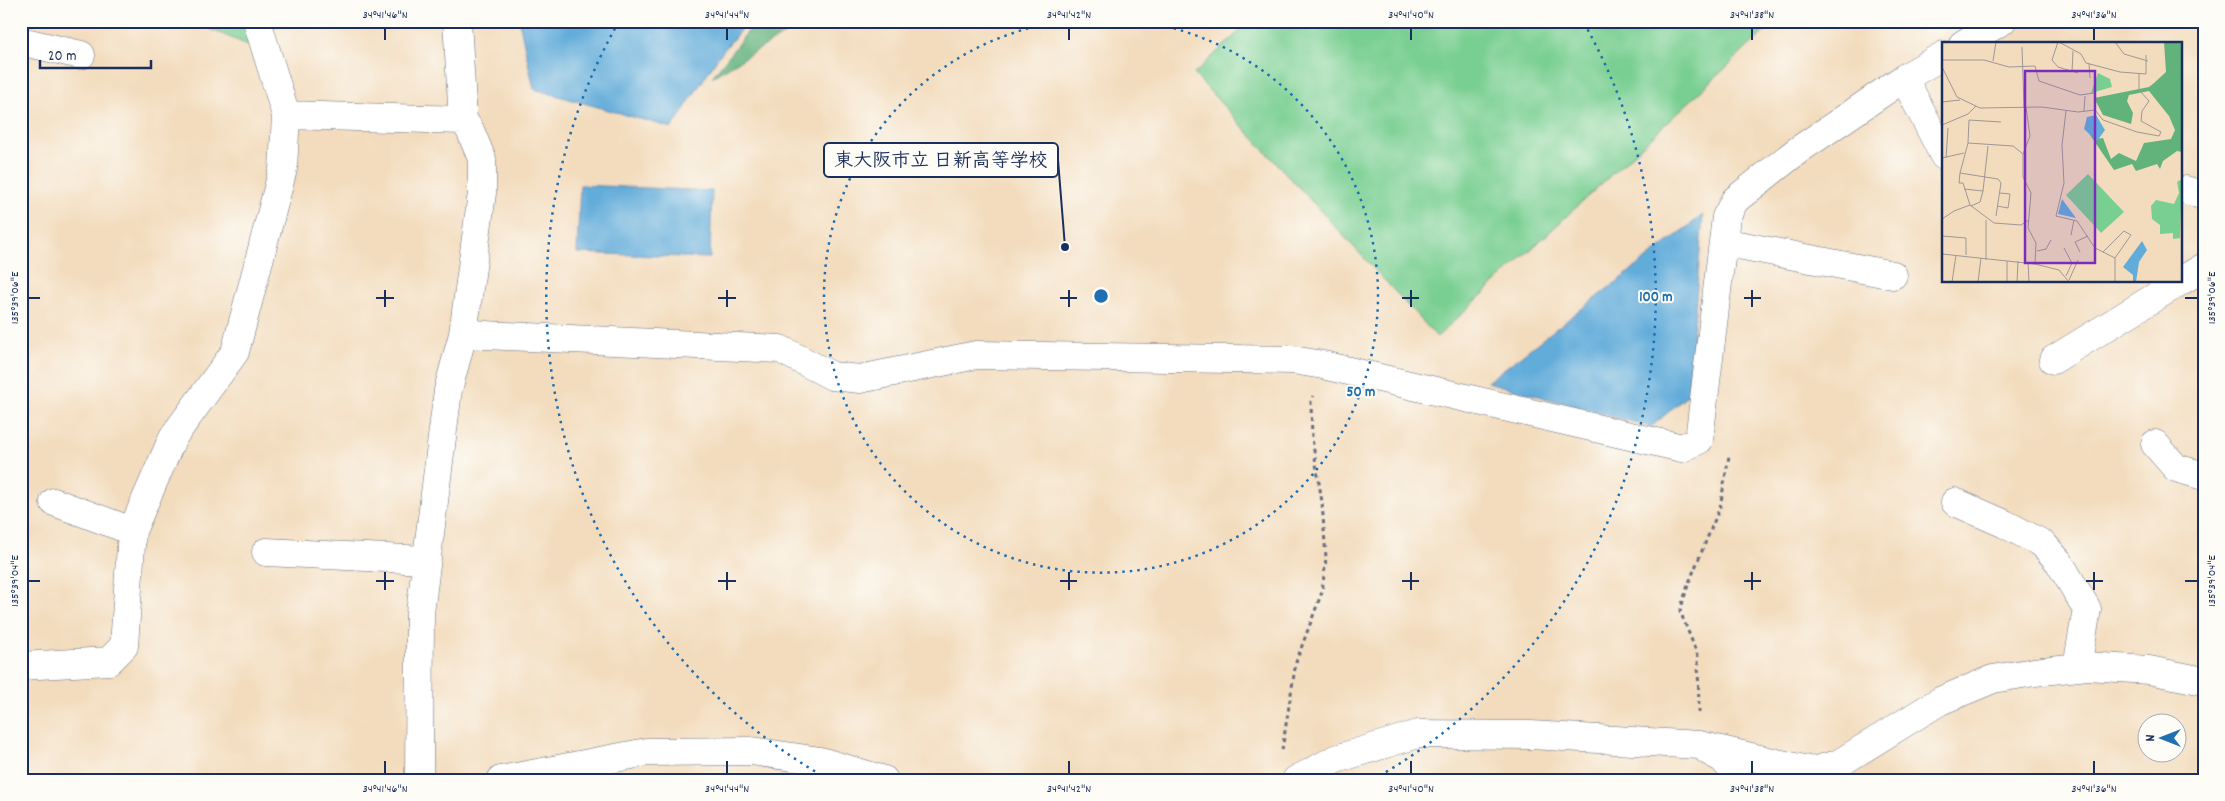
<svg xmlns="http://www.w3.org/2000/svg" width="2225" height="801" font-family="Dekko,'Klee One',sans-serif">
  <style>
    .green { fill: #79cf92; stroke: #4a7f78 }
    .forest { fill: #62b27c; stroke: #3e706d }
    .water { fill: #62acda; stroke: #3e6e9c }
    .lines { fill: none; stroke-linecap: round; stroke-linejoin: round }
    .minor-casing { stroke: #676c7f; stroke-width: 29 }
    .path { stroke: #676c7f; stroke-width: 3; stroke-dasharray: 4 4; stroke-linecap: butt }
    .minor { stroke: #fff; stroke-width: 28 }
    .ticks { fill: none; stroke: #1b2f5e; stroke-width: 2 }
    .ring { fill: none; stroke: #1f6fb2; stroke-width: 2.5; stroke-dasharray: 2.5 5 }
    .inset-road { fill: none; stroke: #9d9797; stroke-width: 1 }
    .view { fill: #7b2cbf; fill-opacity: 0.15; stroke: #7b2cbf; stroke-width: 2.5 }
    .inset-edge { fill: none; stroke: #1b2f5e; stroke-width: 2.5 }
    .centre { fill: #1f6fb2; stroke: #fdfcf7; stroke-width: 2.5 }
    .ring-label { font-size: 15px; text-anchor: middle; font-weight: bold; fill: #1f6fb2; stroke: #fdfcf7; stroke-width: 4; stroke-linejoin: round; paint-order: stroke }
    .leader { fill: none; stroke: #1b2f5e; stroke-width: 2 }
    .callout-dot { fill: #1b2f5e; stroke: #fdfcf7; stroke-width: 2 }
    .callout { fill: #fdfcf7; stroke: #1b2f5e; stroke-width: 2 }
    .callout-label { font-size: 19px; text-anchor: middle; font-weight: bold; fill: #1b2f5e }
    .neatline { fill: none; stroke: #1b2f5e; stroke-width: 2 }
    .ticks-label { font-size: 12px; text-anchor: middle; fill: #1b2f5e }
  </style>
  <rect width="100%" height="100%" fill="#fdfcf7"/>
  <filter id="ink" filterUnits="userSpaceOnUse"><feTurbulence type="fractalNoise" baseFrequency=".02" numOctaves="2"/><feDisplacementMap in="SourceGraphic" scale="10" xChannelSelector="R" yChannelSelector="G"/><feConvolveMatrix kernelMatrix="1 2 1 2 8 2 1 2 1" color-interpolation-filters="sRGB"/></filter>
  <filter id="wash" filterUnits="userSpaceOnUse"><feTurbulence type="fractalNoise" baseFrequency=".0096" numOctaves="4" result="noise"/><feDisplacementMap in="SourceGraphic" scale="20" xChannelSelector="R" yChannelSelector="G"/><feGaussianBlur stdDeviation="1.12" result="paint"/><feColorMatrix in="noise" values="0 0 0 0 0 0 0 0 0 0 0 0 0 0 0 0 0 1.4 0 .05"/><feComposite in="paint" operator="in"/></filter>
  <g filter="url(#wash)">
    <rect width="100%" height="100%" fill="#f3dcbd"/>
    <path class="green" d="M190 21H246L253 47Z
      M1250 21H1776L1437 337 1194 74Z"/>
    <path class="forest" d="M756 21H807L712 77Z"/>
    <path class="water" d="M519 21H748L718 57 672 128 534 89Z
      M580 185 712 191 710 258 577 253Z
      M1703 215 1688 395 1651 427 1487 382Z"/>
  </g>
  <g filter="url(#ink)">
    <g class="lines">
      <g class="minor-casing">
        <path id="minor" d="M1963 44 2002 21
          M21 45 29 43 81 55
          M1904 78 1944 156
          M286 115 463 120
          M2186 190 2204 196
          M1723 242 1893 275
          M2181 281 2204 267
          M463 334 780 349 832 376 860 379 976 355 1293 360 1323 365 1682 448 1699 440 1726 217 1735 200 1797 151 1904 78 1944 55
          M2053 360 2181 281
          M2155 444 2176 468 2204 476
          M54 502 132 531
          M1955 502 2005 524 2043 544 2059 562 2087 609 2077 667
          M266 552 426 560
          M21 666 109 661 124 646 132 531 173 437 235 352 283 169 286 115 257 21
          M1708 751 1723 759 1740 780
          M419 780 420 613 448 390 463 334 482 193V159L470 130 463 120 457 21
          M501 780 647 752 751 751 820 761 884 780
          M1296 780 1336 759 1418 734 1531 735 1699 745 1812 771 1838 764 1940 701 1993 679 2034 672 2087 666 2149 670 2204 681"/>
      </g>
      <path class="path" d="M1699 713 1698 656 1680 611 1688 585 1720 507 1729 456
        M1282 750 1296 662 1322 592 1326 558 1322 502 1312 438 1311 402 1313 396"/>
      <use href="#minor" class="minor"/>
    </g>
  </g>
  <path class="ticks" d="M385 28V40M727 28V40M1069 28V40M1411 28V40M1752 28V40M2094 28V40M385 290V307M727 290V307M1069 290V307M1411 290V307M1752 290V307M28 298H40M376 298H394M718 298H736M1060 298H1077M1402 298H1419M1744 298H1761M2185 298H2198M385 572V590M727 572V590M1069 572V590M1411 572V590M1752 572V590M2094 572V590M28 581H40M376 581H394M718 581H736M1060 581H1077M1402 581H1419M1744 581H1761M2086 581H2103M2185 581H2198M385 761V774M727 761V774M1069 761V774M1411 761V774M1752 761V774M2094 761V774"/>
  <g class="ring">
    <path d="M1137 21A277 277 0 1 1 1065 21"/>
    <path d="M828 779A555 555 0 0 1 618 23M1584 23A555 555 0 0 1 1374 779"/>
  </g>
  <g transform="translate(1942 42)">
    <rect width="240" height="240" fill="#f3dcbd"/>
    <path d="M156 31 168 37 170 45 149 51ZM146 132 182 170 159 191 124 153ZM240 137 238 192V196L231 197V191L218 192V183L210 177 209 164 214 158 232 162 237 151 235 140Z" fill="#79cf92"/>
    <path d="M222 0H240V110L235 109 221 119 218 127 215 122 194 129 190 122 172 128 146 90 154 97 161 96 169 117 177 111 194 119 202 101 229 97 233 88 227 74 207 49 187 53 185 59 191 71 189 82 161 73 152 56 207 45 212 41 224 30Z" fill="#62b27c"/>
    <path d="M154 73 163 88 155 99 142 87 145 75ZM120 157 134 176 116 172ZM200 199 205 208 197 220 194 240H191V233L181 225Z" fill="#62acda"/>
    <path class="inset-road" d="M116 0 110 18 116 25 136 31M117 0 139 12 144 21 178 30 204 32V13M173 0 182 12 206 19M80 5 82 65M0 18H42L67 25 93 24 97 39 138 53 152 51M51 19 54 0M147 21 148 36M0 25 15 55 38 66 100 65 136 70 153 68 161 78 195 90 217 94 219 90 199 79 200 69 207 59 197 48V32M130 30 131 9M0 60 18 58M84 65 88 94 81 112V135L89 151 86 186 94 201 93 222M124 69 120 103 122 141 114 174 135 179 153 206 173 216V240M142 69 143 54M0 83 26 72 34 64M26 101 27 78 59 80M0 116 22 111M4 116 6 86M22 147 41 149 46 104M28 163 52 181 79 183 87 178M29 164 38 160 41 149M55 164 66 166 68 152 58 151M54 174 59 141 56 137 18 131 26 101 71 104 81 112M0 177 12 169 28 163 21 141H17L18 131M129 193 132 178M0 194 24 196V213M122 206 130 221 124 234M95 209 104 207 109 198M138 210 133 200 146 194M161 210 182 189 189 193 173 216M0 212 93 222 117 228 127 240M44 218V178M65 219V240M86 220 87 240M127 238 136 218M10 240 14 213M36 240 39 216M75 240 76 219"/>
    <path class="view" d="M83 29H153V221H83Z"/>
    <rect width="240" height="240" class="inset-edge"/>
  </g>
  <circle cx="1101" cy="296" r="8" class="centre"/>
  <g class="ring-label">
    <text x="1656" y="301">100 m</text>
    <text x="1361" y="396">50 m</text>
  </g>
  <path class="leader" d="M1065 247L1058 160"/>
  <circle class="callout-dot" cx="1065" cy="247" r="5"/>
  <rect class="callout" x="824" y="143" width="234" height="34" rx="5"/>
  <g class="callout-label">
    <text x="941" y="166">東大阪市立 日新高等学校</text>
  </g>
  <rect width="2225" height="801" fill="none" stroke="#fdfcf7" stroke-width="55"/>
  <g transform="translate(2162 738) rotate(270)"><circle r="24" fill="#fdfcf7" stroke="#a3aaba"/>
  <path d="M0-4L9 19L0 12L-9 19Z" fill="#1f6fb2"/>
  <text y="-8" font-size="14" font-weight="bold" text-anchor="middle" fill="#1b2f5e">N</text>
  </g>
  <path d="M40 60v8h111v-8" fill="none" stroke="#1b2f5e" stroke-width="2.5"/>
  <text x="48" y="60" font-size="15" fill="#1b2f5e" stroke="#fdfcf7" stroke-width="4" paint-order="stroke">20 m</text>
  <rect x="28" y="28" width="2170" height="746" class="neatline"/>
  <g class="ticks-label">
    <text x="385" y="18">34°41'46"N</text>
    <text x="727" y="18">34°41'44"N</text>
    <text x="1069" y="18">34°41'42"N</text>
    <text x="1411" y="18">34°41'40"N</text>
    <text x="1752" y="18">34°41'38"N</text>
    <text x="2094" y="18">34°41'36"N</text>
    <text transform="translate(2211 298) rotate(-90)" y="4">135°39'06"E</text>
    <text transform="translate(14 298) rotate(-90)" y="4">135°39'06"E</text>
    <text transform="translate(2211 581) rotate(-90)" y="4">135°39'04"E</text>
    <text transform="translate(14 581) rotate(-90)" y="4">135°39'04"E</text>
    <text x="385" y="792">34°41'46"N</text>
    <text x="727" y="792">34°41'44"N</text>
    <text x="1069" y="792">34°41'42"N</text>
    <text x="1411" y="792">34°41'40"N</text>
    <text x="1752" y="792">34°41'38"N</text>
    <text x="2094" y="792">34°41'36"N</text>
  </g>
</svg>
